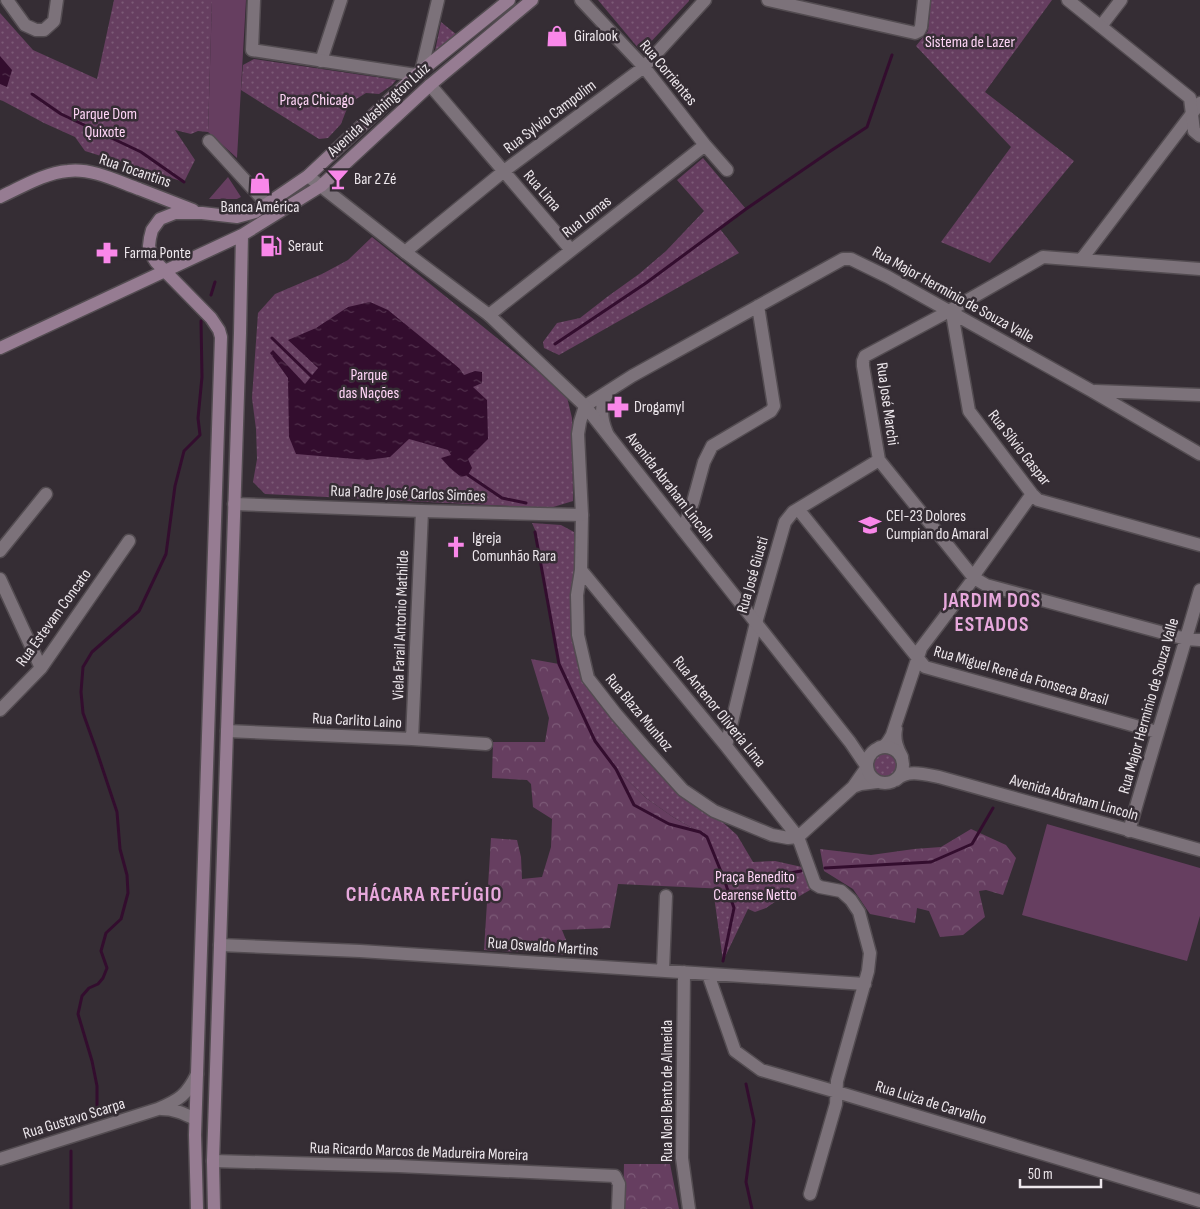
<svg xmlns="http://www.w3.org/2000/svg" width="1200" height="1209" font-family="'Sofia Sans Condensed',sans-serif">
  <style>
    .green { fill: #663e60 }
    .forest { fill: url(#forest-crowns) }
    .park { fill: url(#park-dots) }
    .water { fill: url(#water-ripples) }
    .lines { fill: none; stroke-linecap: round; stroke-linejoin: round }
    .stream { stroke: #330d2e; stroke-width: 3 }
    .minor-casing { stroke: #534c51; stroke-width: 15 }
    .tertiary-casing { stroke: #534c51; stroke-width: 15 }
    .secondary-casing { stroke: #534c51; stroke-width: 15 }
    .minor { stroke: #7c727a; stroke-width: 12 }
    .tertiary { stroke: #7c727a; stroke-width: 12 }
    .secondary { stroke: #967c92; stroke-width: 12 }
    .labels { text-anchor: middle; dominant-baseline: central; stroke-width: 5; stroke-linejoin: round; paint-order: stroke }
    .poi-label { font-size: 16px; fill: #ede7ec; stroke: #352d34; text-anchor: start }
    .park-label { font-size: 16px; fill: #ffd5f7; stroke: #352d34 }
    .street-label { font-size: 16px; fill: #ede7ec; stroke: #352d34 }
    .district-label { font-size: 21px; font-weight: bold; letter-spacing: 1px; fill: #e7a8dc; stroke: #352d34 }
  </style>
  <defs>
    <pattern id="forest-crowns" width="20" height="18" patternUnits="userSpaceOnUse" patternTransform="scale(1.25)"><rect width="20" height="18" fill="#663e60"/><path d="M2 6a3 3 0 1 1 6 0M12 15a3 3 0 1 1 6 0" fill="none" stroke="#7c5a77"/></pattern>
    <pattern id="park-dots" width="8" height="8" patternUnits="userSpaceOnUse" patternTransform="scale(1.25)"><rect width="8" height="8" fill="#663e60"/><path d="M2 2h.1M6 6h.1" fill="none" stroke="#7c5a77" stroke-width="1.8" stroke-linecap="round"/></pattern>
    <pattern id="water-ripples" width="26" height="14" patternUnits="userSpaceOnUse" patternTransform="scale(1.25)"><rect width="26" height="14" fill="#330d2e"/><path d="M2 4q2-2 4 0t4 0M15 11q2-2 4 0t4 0" fill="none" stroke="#51304c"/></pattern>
  </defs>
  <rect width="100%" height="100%" fill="#352d34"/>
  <path class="green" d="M212 0H246L237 158 208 132Z
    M228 177 241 197 237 199H209Z
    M1047 824 1200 868V916L1187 961 1022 915Z"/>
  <path class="forest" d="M531 659 559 664 595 741 616 769 646 798 673 817 699 832 707 837 727 889 618 884 610 928 562 930 572 955 484 950 491 838 517 840 521 857 522 879 542 877 551 847 552 819 533 807 531 784 527 780 492 778 493 742H545L549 718Z
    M971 829 1006 845 1016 858 1003 895 986 890 979 891 985 917 963 935 940 937 929 911 917 908 915 923 870 914 853 889 824 871 820 849 871 855 914 849 941 847Z
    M624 1164H670L679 1209H623Z"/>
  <path class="park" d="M114 0H212L208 132 198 131 191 134 175 130 195 160 184 182 85 151 75 137 44 123 3 101 0 100V13L33 50 97 79Z
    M598 0H689V1L646 47 639 49Z
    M931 0H1052L985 92 1074 161 990 263 941 242 1011 147 916 46 928 31Z
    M441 22 457 35 435 51Z
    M254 59 396 80 392 85 379 94 366 93 353 101 346 111 341 124 328 138 319 139 241 90 243 65Z
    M703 158 746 209 720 229 739 253 559 355 544 348 543 342 557 323 580 318 607 297 639 274 666 251 704 211 677 180Z
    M372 237 534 368 567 397 572 418 573 501 550 508 265 494 253 482 257 459 256 429 252 398 258 313 275 294 322 274 348 260Z
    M532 523 561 525 574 532 576 547 585 678 718 818 737 835 753 862 775 861 802 867 812 877 810 890 798 897H782L766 908 755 912 748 909 723 961 713 889H727L707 837 699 832 673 817 646 798 616 769 595 741 559 664 536 532Z
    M872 765a13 13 0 1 1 26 0a13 13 0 1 1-26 0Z"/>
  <path class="water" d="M0 56 12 70 7 87 0 84Z
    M370 302 388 310 459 368 464 375 475 371 482 372V383L473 387 487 400 488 439 468 459 472 468 468 475 461 477 450 468 441 458 451 455 448 450 409 439 390 457 367 460 296 454 289 437 288 378 270 353 273 350 305 384 318 368 288 340 316 328 348 307Z"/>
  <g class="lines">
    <path class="stream" d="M32 94 61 114 141 152 184 182
      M211 295 215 282
      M272 338 311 376
      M555 344 646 283 746 209 829 152 867 127 892 55
      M468 475 502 498 526 503
      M535 532 559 664 595 741 616 769 634 805 669 824 700 832 707 837 724 879 734 908 723 961
      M825 868 931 862 972 844 993 808
      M724 879 753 883 785 874 801 871
      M746 1084 754 1121 746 1182 752 1209
      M74 1123 97 1106V1086L92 1061 78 1014 82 996 89 988 98 984 103 978 107 968 101 951 106 933 121 919 128 893 127 875 120 849 117 812 96 749 83 713 81 692 83 667 92 652 139 611 166 554 175 486 184 451 200 435 198 418 202 377 201 321
      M71 1209V1151"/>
    <g class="minor-casing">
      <path id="minor" d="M7 0 25 25 36 30H44L54 21 57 0
        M581 0 644 67 705 145 727 170
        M768 0 915 33 919 31 921 27 924 0
        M1101 26 1121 0
        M321 61 341 0
        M421 72 438 0
        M430 85 571 250
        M209 141 266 203
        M405 252 504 171 644 67 705 0
        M1081 260 1200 103
        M1200 269 1043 257 940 316 865 356 863 361V366L879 460 974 578 986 585 1186 639 1200 640
        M952 313 969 411 1032 494 1038 500 1200 545
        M489 315 705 145
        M1095 391 1200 395
        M585 406 632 376 843 259H851L888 277 1092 391 1200 454
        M607 433C601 419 599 404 609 392
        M798 509 925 667 1157 732
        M582 515 581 570 577 595 578 635 588 678 616 714 647 750 683 790 714 811 772 835 788 838 798 837
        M683 530 693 502 704 462 712 446 771 411 774 406 758 306
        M0 551 46 494
        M581 570 726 746 798 837 815 884 820 887 841 891 851 900 859 912 870 953 868 971 837 1081 836 1104 810 1194
        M0 579 41 668
        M0 710 41 668 129 541
        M896 729C894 740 897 748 902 757
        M227 731 412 739 486 744
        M412 739 422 511
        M726 746 756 623 785 522 793 512 798 509 879 460
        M880 747C886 747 889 740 892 735L921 648 974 578 977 571 1032 494
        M853 787 861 784 877 782
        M1129 831C1152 750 1177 671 1200 590
        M798 837 853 787 867 767
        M220 945 360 951 865 984
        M663 970 666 896
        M684 972 682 1158 689 1209
        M708 974 735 1051 761 1070 837 1092 1200 1201
        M161 1109C174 1109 183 1113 195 1119
        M0 1159 158 1109C179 1100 187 1095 197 1074
        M213 1161 398 1166 615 1176 619 1184 618 1209"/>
    </g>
    <g class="tertiary-casing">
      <path id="tertiary" d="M254 0 252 50 416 75
        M1068 0 1190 98 1194 131 1200 136
        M308 176 405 252 489 315 585 406 850 742 867 767
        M234 504 422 511 582 515 578 434 580 422 585 406
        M867 765a18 18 0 1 1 36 0a18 18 0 1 1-36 0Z
        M896 780C907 769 924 774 939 777L1200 850"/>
    </g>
    <g class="secondary-casing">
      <path id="secondary" d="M0 197C22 187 44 173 68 171 92 168 117 181 139 189 157 196 175 203 193 210
        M0 348 242 235 321 186 430 85 532 0
        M197 1209 195 1135 221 337 219 330 211 318 156 262 151 254 149 246 150 238 152 230 160 219 175 213H202L237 217 255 212 308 176 416 75 509 0
        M214 1209 213 1161 240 333 242 235"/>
    </g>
    <use href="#minor" class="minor"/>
    <use href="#tertiary" class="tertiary"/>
    <use href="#secondary" class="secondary"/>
  </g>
  <defs>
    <g id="shop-bare" transform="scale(1.725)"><path d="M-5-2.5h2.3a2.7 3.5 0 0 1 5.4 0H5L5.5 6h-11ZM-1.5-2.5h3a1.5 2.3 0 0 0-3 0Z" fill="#f987e9" stroke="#352d34" stroke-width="2.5" paint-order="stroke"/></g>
    <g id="bar-bare" transform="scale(1.725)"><path d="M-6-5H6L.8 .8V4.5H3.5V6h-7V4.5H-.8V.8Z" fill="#f987e9" stroke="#352d34" stroke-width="2.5" paint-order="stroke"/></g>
    <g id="fuel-bare" transform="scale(1.725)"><path d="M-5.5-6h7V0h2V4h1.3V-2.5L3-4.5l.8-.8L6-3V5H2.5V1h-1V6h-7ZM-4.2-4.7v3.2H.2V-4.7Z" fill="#f987e9" stroke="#352d34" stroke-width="2.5" paint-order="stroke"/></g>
    <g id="pharmacy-bare" transform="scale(1.725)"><path d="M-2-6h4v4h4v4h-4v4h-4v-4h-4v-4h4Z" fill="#f987e9" stroke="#352d34" stroke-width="2.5" paint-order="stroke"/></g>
    <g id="school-bare" transform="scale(1.725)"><path d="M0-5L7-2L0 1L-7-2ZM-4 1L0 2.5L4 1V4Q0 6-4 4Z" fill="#f987e9" stroke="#352d34" stroke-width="2.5" paint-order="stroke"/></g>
    <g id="church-bare" transform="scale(1.725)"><path d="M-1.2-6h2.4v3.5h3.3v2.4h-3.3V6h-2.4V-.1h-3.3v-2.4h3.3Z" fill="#f987e9" stroke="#352d34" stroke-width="2.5" paint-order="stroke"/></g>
  </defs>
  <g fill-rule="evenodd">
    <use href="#shop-bare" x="557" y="36"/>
    <use href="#bar-bare" x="338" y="179"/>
    <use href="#shop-bare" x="260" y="183"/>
    <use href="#fuel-bare" x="271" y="246"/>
    <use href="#pharmacy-bare" x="107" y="253"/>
    <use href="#pharmacy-bare" x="618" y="407"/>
    <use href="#school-bare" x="870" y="525"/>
    <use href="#church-bare" x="456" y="547"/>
  </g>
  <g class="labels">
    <g class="poi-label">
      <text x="574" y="36">Giralook</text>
      <text x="354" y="179">Bar 2 Zé</text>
      <text x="260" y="207" text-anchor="middle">Banca América</text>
      <text x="288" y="246">Seraut</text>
      <text x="124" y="253">Farma Ponte</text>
      <text x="634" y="407">Drogamyl</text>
      <text x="886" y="516">CEI-23 Dolores<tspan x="886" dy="18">Cumpian do Amaral</tspan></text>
      <text x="472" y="538">Igreja<tspan x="472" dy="18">Comunhão Rara</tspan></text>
    </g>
    <g class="park-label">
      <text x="970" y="42">Sistema de Lazer</text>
      <text x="317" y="100">Praça Chicago</text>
      <text x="105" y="114">Parque Dom<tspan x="105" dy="18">Quixote</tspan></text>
      <text x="369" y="375">Parque<tspan x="369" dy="18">das Nações</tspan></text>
      <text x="755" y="877">Praça Benedito<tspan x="755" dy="18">Cearense Netto</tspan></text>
    </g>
    <g class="street-label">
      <text transform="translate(668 73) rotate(50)">Rua Corrientes</text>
      <text transform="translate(379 110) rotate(-42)">Avenida Washington Luiz</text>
      <text transform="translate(550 117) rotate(-37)">Rua Sylvio Campolim</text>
      <text transform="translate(135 171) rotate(19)">Rua Tocantins</text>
      <text transform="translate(542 191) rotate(49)">Rua Lima</text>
      <text transform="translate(587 217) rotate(-38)">Rua Lomas</text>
      <text transform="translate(953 295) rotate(29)">Rua Major Herminio de Souza Valle</text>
      <text transform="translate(887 404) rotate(82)">Rua José Marchi</text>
      <text transform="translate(1019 448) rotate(52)">Rua Sílvio Gaspar</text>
      <text transform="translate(670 487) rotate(52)">Avenida Abraham Lincoln</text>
      <text transform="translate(408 494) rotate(2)">Rua Padre José Carlos Simões</text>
      <text transform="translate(753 575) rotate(-74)">Rua José Giusti</text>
      <text transform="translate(54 618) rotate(-54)">Rua Estevam Concato</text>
      <text transform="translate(401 625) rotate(-88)">Viela Farail Antonio Mathilde</text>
      <text transform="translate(1021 676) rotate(16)">Rua Miguel Renê da Fonseca Brasil</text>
      <text transform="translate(1149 706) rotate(-74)">Rua Major Herminio de Souza Valle</text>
      <text transform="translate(719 712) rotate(51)">Rua Antenor Oliveria Lima</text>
      <text transform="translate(639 713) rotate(50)">Rua Blaza Munhoz</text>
      <text transform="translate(357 721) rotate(3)">Rua Carlito Laino</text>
      <text transform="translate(1074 798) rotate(16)">Avenida Abraham Lincoln</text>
      <text transform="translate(543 947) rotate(4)">Rua Oswaldo Martins</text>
      <text transform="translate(667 1091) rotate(-90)">Rua Noel Bento de Almeida</text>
      <text transform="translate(931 1103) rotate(17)">Rua Luiza de Carvalho</text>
      <text transform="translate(74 1119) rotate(-17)">Rua Gustavo Scarpa</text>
      <text transform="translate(419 1152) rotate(2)">Rua Ricardo Marcos de Madureira Moreira</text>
    </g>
    <g class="district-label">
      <text x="992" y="600">JARDIM DOS<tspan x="992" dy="24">ESTADOS</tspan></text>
      <text x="424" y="894">CHÁCARA REFÚGIO</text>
    </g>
  </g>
  <path d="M1020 1179v8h81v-8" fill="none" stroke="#ede7ec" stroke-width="2.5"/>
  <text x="1028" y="1179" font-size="15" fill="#ede7ec" stroke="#352d34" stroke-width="4" paint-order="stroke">50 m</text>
</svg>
